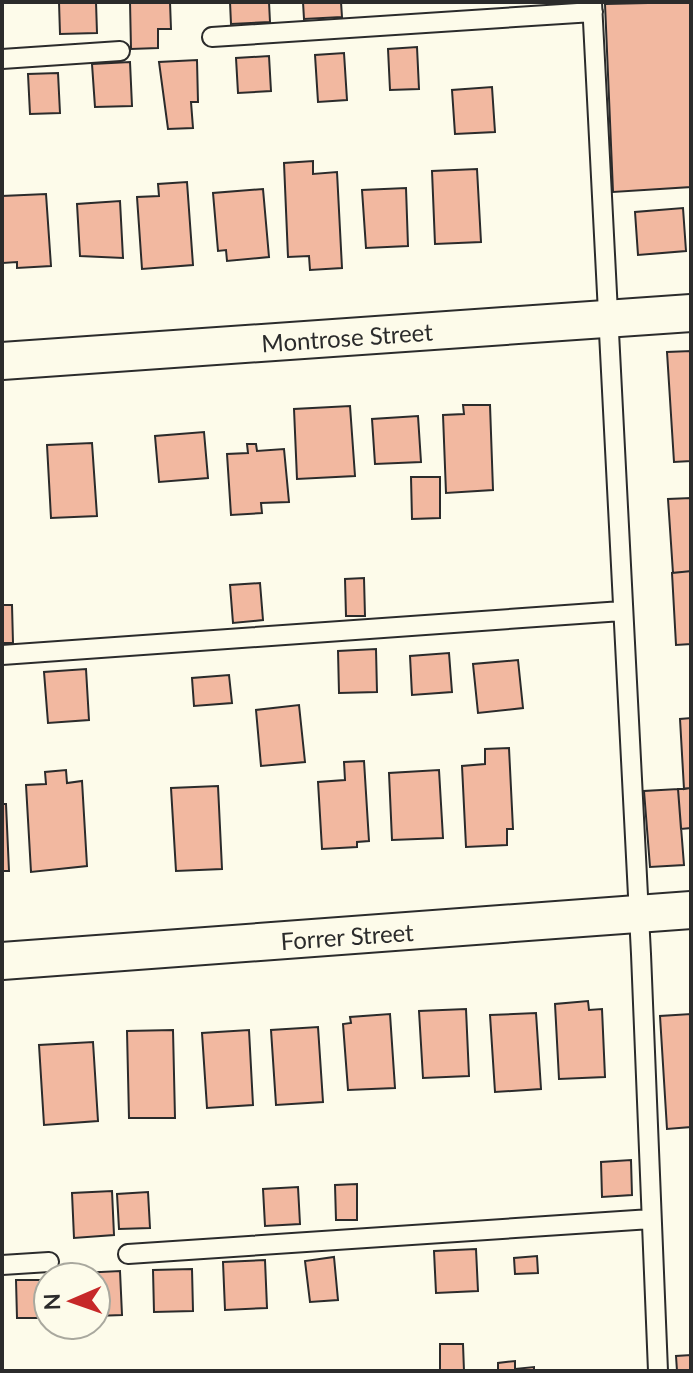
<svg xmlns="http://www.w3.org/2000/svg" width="693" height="1373" font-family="Lato,sans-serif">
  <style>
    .building { fill: #f2b8a0; stroke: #2b2b2b; stroke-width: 2 }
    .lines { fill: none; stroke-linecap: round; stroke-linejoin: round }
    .service-casing { stroke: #2b2b2b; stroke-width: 22 }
    .minor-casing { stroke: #2b2b2b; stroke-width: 40 }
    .service { stroke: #fdfbea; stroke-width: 18 }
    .minor { stroke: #fdfbea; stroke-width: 36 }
    .labels { text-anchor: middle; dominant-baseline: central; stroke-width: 6; stroke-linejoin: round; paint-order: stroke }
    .street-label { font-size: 24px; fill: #2b2b2b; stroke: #fdfbea }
  </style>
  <rect width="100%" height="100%" fill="#fdfbea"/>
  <path class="building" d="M59 2H96L97 33 60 34Z
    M130 2H170L171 29H158V48L131 49Z
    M230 2H269L270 22 231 24Z
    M303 2H341L342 17 304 19Z
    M691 2V187L613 192 605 4Z
    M417 47 419 89 390 90 388 49Z
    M344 53 347 100 318 102 315 55Z
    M269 56 271 91 238 93 236 58Z
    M197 60 198 102H191L193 128 168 129 159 62Z
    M130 62 132 106 95 107 92 64Z
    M58 73 60 113 30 114 28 74Z
    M492 87 495 132 455 134 452 90Z
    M313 161V174L337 172 342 268 310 270 309 256 288 257 284 163Z
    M477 169 481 242 435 244 432 171Z
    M187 182 193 265 142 269 137 197 159 196 158 184Z
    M406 188 408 246 366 248 362 190Z
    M263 189 269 257 227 261 226 250 218 251 213 193Z
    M46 194 51 266 17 268V262L3 263 2 196Z
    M120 201 123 258 80 256 77 204Z
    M683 208 686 251 638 255 635 212Z
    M691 351V461L674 462 667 352Z
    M463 405H490L493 490 446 493 443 415 464 414Z
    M350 406 355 476 297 479 294 409Z
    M418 416 421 462 375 464 372 419Z
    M204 432 208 478 159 482 155 436Z
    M92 443 97 516 51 518 47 445Z
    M247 444H256L257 451 284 449 289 502 261 503 262 513 231 515 227 454 248 453Z
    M411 477H440V518L412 519Z
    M691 498V571L673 573 668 499Z
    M691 571V644L676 645 672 573Z
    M364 578 365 616H346L345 579Z
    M260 583 263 620 233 623 230 585Z
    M2 605H12L13 643H2Z
    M376 649 377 692 339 693 338 651Z
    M449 653 452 692 412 695 410 656Z
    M518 660 523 708 478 713 473 664Z
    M86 669 89 720 48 723 44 672Z
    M229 675 232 703 194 706 192 678Z
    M299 705 305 762 261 766 256 710Z
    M691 718V788L684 789 680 719Z
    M509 748 513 829H507V845L466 847 462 766 485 764V749Z
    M364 761 369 841 357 842V847L322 849 318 782 345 780 344 762Z
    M66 770 67 783 82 781 87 866 31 872 26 785 46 784 45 772Z
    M439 770 443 838 392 840 389 773Z
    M218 786 222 869 176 871 171 788Z
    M691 788V828L681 829 678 789Z
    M678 789 684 865 650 867 644 791Z
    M2 804H6L9 871H2Z
    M588 1001 589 1010 602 1009 605 1077 559 1079 555 1004Z
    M466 1009 469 1076 423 1078 419 1011Z
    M536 1013 541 1089 495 1092 490 1015Z
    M390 1014 395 1088 348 1090 343 1024 351 1023 350 1017Z
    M691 1014V1127L667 1129 660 1016Z
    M318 1027 323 1102 276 1105 271 1030Z
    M173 1030 175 1118H129L127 1031Z
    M249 1030 253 1105 207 1108 202 1033Z
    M93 1042 98 1121 44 1125 39 1045Z
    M631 1160 632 1195 602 1197 601 1162Z
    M357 1184V1220H336L335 1185Z
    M298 1187 300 1224 265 1226 263 1189Z
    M112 1191 114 1235 74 1238 72 1193Z
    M148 1192 150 1228 119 1229 117 1194Z
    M476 1249 478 1291 436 1293 434 1251Z
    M537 1256 538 1273 515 1274 514 1258Z
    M334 1257 338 1300 310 1302 305 1261Z
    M265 1260 267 1308 225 1310 223 1262Z
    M192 1269 193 1311 154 1312 153 1270Z
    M120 1271 122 1315 96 1316V1277H81V1273Z
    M16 1280H43L44 1318H17Z
    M440 1344H463L464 1371H421L440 1370Z
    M691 1355V1371H677L676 1356Z
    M515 1361V1369L534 1367V1371H495H498V1363Z"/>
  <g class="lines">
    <g class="service-casing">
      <path id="service" d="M592 2 641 954 658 1371
        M212 37 593 12
        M2 59 120 51
        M2 655 622 611
        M128 1254 651 1219
        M2 1265 49 1262"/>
    </g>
    <g class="minor-casing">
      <path id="minor" d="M2 361 691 313
        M2 961 691 910"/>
    </g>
    <use href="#service" class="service"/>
    <use href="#minor" class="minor"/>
  </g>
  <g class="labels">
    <g class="street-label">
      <text transform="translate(347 337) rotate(-4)">Montrose Street</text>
      <text transform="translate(347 936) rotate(-4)">Forrer Street</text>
    </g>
  </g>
  <rect width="693" height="1373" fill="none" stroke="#2b2b2b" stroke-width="8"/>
  <g transform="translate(72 1301) rotate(268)"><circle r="38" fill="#fdfbea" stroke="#a9a89e" stroke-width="2"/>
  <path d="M0-6L14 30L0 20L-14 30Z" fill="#c62828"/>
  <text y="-12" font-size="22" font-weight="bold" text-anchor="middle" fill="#2b2b2b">N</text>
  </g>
</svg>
